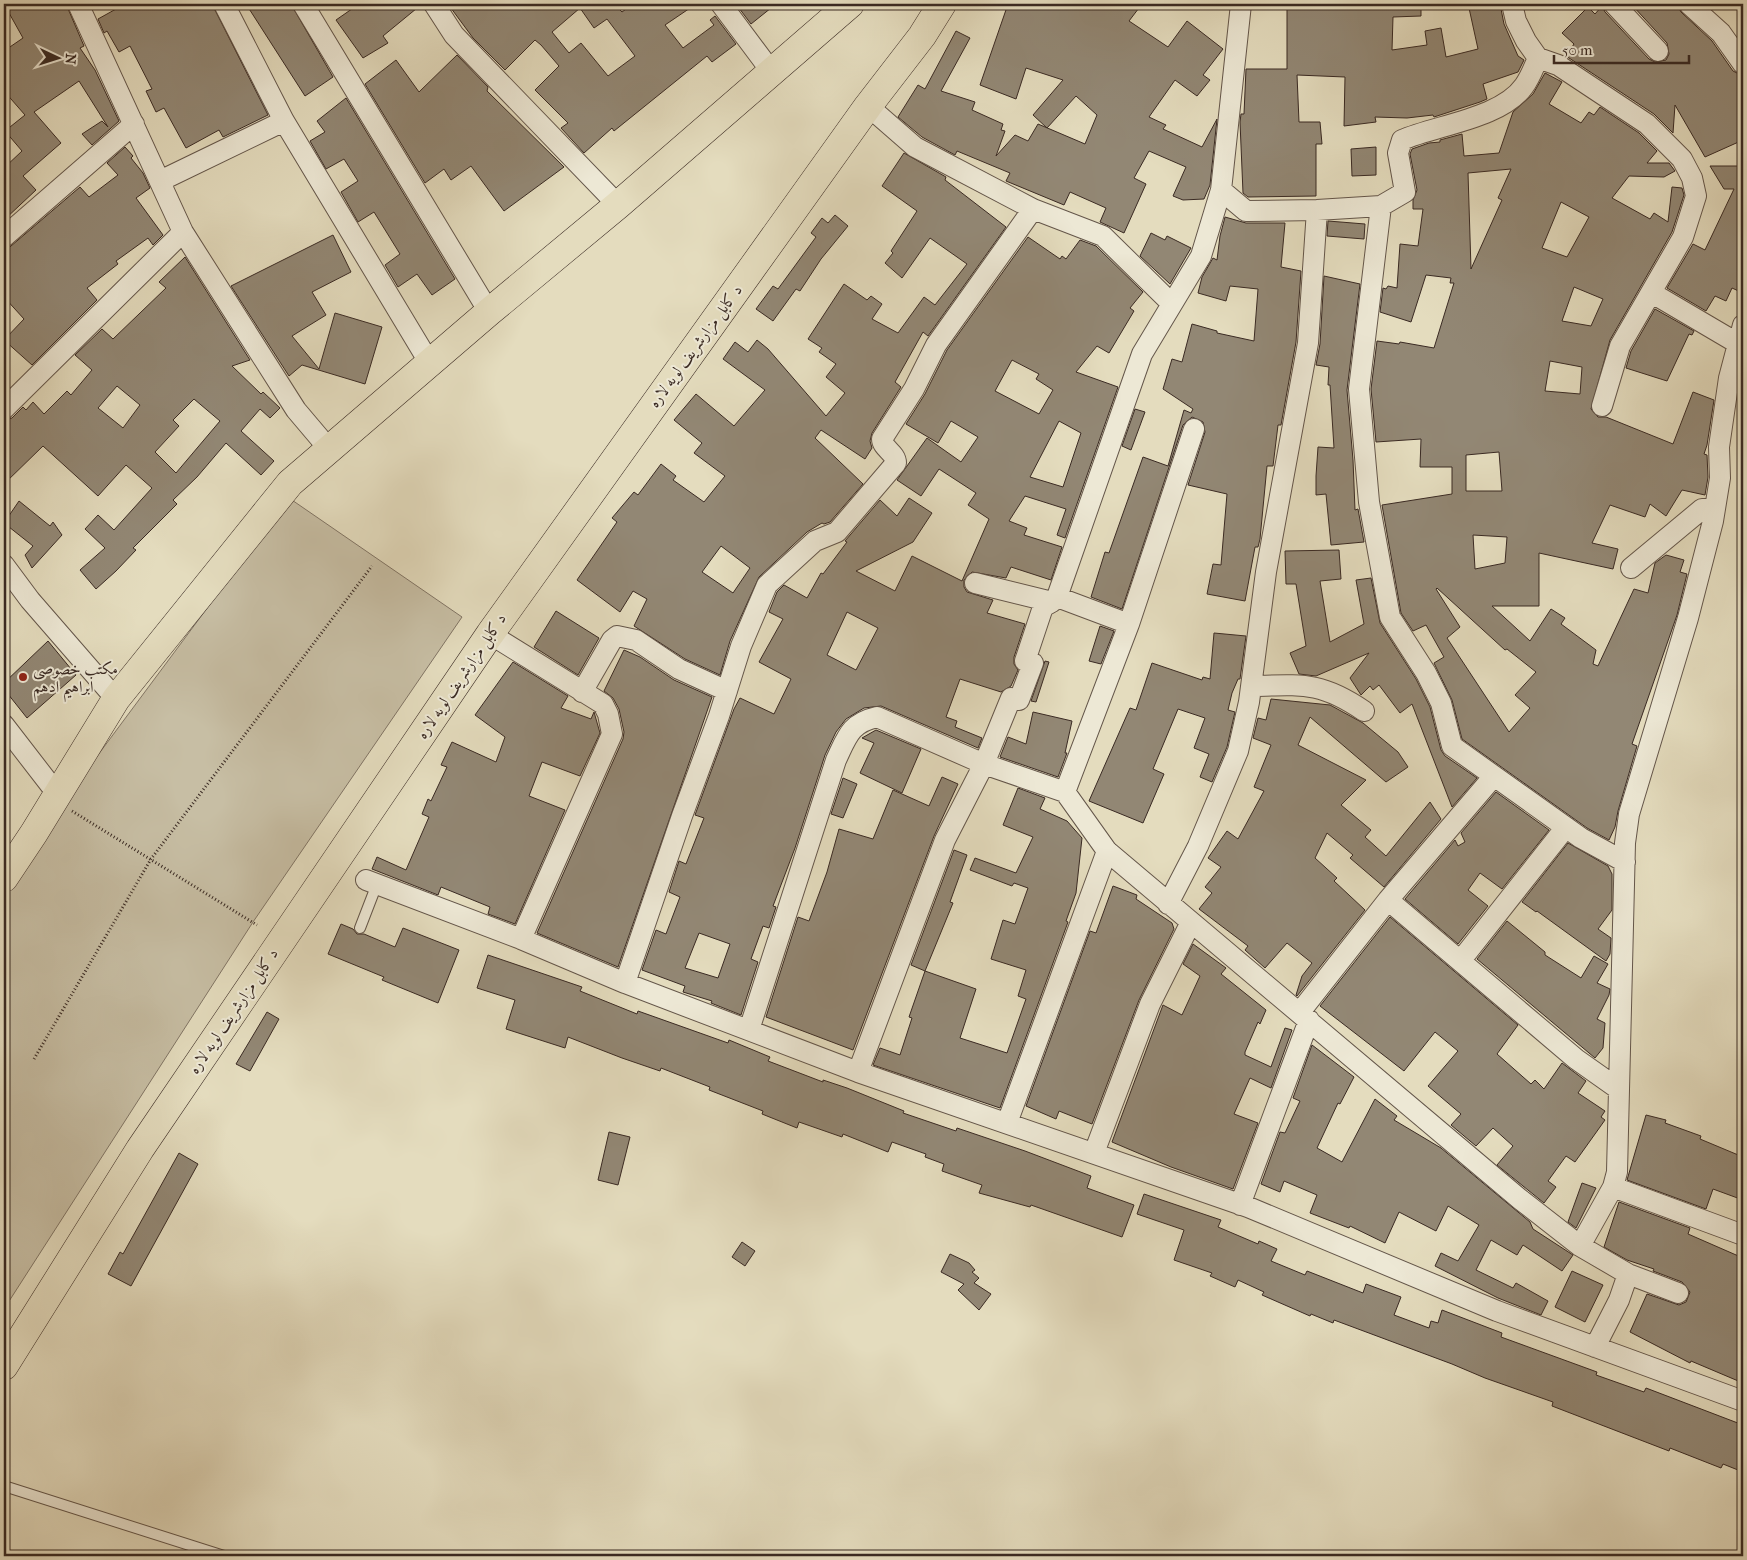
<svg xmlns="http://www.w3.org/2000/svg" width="1747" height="1560" font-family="'IM FELL French Canon',Amiri,serif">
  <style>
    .green { fill: #c7bea4; stroke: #807464 }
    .building { fill: #928774; stroke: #3a2a23; fill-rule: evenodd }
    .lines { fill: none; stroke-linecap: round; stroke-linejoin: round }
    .service-casing { stroke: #64564a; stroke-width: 12 }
    .minor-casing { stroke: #64564a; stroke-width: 22 }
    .trunk-casing { stroke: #3a2a23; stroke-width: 29 }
    .path { stroke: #3a2a23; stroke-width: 3; stroke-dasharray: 1 2.5; stroke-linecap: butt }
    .service { stroke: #ede8d5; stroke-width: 10 }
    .minor { stroke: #ede8d5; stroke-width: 20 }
    .trunk { stroke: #e4dcbe; stroke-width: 28 }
    .poi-dot { fill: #8f2418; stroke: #ede8d5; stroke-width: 2 }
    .labels { text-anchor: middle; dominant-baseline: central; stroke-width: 4; stroke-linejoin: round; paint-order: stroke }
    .street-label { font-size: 16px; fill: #3a2a23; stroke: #ede8d5 }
    .poi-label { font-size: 16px; fill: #3a2a23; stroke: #ede8d5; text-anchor: start }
  </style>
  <rect width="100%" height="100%" fill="#e4dcbe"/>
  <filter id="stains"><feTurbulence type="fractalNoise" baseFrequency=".004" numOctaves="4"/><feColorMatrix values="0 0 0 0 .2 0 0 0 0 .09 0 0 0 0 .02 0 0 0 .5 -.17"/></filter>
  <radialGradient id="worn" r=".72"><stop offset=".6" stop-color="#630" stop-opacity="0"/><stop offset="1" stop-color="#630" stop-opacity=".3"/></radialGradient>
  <path class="green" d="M289 498 462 617 253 922 4 1309V898L66 798Z"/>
  <path class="building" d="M4 4H66L84 46 80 48 95 70 119 121 92 145 82 134 102 121 108 127 79 81 34 112 61 143 23 176 36 190 4 220V168L22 151 5 131 25 115 4 91V70L9 65 4 57V51L23 38Z
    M113 4H212L268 115 223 137 219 130 186 148 164 108 156 112 146 91 152 89 130 46 119 52 107 31 104 33 98 19 116 9Z
    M246 4H291L333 77 305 96Z
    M359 4H422L383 36 388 43 363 58 336 20Z
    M448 4H629L620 10 622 12 633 4H696L665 25 683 48 714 25 710 20 715 16 736 44 712 62 707 56 614 131 612 128 584 153 561 128 568 123 535 90 559 66 541 45 535 40 505 70 473 38ZM580 8 594 28 607 19 635 56 608 76 581 43 569 53 552 32Z
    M736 4H776L751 24Z
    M1008 4H1142L1129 21 1168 47 1187 21 1223 49 1203 75 1210 80 1197 96 1175 80 1149 117 1166 125 1163 129 1202 147 1217 119 1210 185 1204 199 1183 200 1173 196 1186 167 1149 151 1134 178 1146 184 1124 233 1100 222 1106 208 1070 192 1064 205 1006 181 1010 173 957 151 955 155 922 137 898 117 918 85 925 89 956 31 970 38 941 91 975 102 972 110 1003 124 1001 130 1005 131 996 156 1015 135 1028 141 1038 124 1085 144 1097 115 1076 96 1047 128 1033 115 1063 80 1026 68 1016 99 980 85Z
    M1287 4H1421V16L1393 17 1392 50 1427 45 1425 31 1441 28 1446 57 1478 49 1469 8 1500 4 1504 24 1518 56 1524 60 1518 72 1483 84 1487 99 1480 102 1434 117 1433 115 1407 118 1375 117 1376 122 1344 126 1345 77 1297 75 1299 122H1320L1322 144H1316V196L1248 197 1243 193 1240 122 1241 114H1244L1246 69H1287Z
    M1633 4H1677L1681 12 1712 41 1733 71 1743 76V140L1705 157 1675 105 1673 133 1654 114 1566 56 1574 44 1562 33 1588 7 1595 14 1602 6 1605 12 1649 59 1655 62 1666 60 1669 54 1667 43 1632 5Z
    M457 55 488 87 487 91 564 167 504 211 471 166 451 180 444 169 425 183 365 84 396 60 419 92Z
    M1545 73 1562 82 1549 104 1581 123 1589 112 1594 115 1600 107 1639 133 1657 151 1647 163H1669L1675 171 1664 177 1629 176 1612 198 1650 219 1654 213 1668 222 1672 187 1682 188 1684 195 1672 232 1610 340 1591 409 1598 417H1606L1673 444 1693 392 1714 400 1707 445 1704 454 1707 455 1708 477 1705 495 1682 490 1666 516 1650 504 1645 517 1610 505 1592 543 1618 549 1613 569 1539 553V606H1492L1530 641 1551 609 1565 618 1561 624 1596 650 1593 664 1598 666 1634 589 1648 593 1655 563 1666 555 1684 560 1680 572 1687 574 1677 615 1632 744 1637 746 1618 811 1615 827 1609 840 1587 828 1462 739 1452 700 1434 663 1444 657 1426 625 1413 631 1401 613 1382 505 1452 494V467H1420L1421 439 1376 442 1371 389 1377 341 1399 344 1400 342 1434 348 1454 283H1450L1451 278 1426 275 1411 322 1380 312 1383 288 1386 289 1388 286 1397 288 1400 244 1418 246 1423 209H1413V200L1417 190 1410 154 1412 149 1429 143 1440 142V140L1462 134 1464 156 1499 153 1513 112 1533 94ZM1511 169 1498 198 1502 200 1471 269 1468 173ZM1561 202 1589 217 1567 257 1542 248ZM1574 287 1603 299 1591 326 1562 321ZM1550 361 1582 367 1580 394 1545 391ZM1499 452 1502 491H1466V455ZM1473 535 1507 537 1505 563 1475 569ZM1437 588 1505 650 1507 649 1536 672 1515 695 1530 708 1509 732 1447 638 1460 627 1436 589Z
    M346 98 455 279 432 295 417 274 398 287 385 265 400 254 374 212 358 222 341 192 358 181 344 159 326 169 310 141 325 132 317 121Z
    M125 147 133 156 131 158 143 173 150 188 136 198 163 235 153 245 148 238 116 261 118 264 87 288 97 300 32 365 4 340 24 319 4 297V252L80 187 89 197 118 175 107 163Z
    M1376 147V175L1352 176 1351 149Z
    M904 153 946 177 945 180 1006 227 928 336 923 332 895 382 901 387 872 433 870 441 872 448 865 459 821 430 815 438 863 484 830 522 824 524 822 523 807 532 759 577 730 641 720 675 685 659 634 626 647 599 633 591 620 612 577 580 617 522 612 518 634 492 638 495 661 464 676 476 673 480 704 502 725 476 694 453 702 443 674 420 696 394 734 426 765 390 723 359 735 342 748 352 757 340 768 349 826 416 845 393 826 377 836 364 819 352 822 348 808 339 844 284 867 300 871 296 882 304 872 319 898 333 924 297 935 305 967 264 930 238 902 278 885 263 893 253 891 251 917 211 882 186ZM721 546 750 568 733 593 702 572Z
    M1710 166H1743V293L1732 288 1726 301 1715 296 1706 311 1667 288 1693 244 1705 250 1734 189H1724Z
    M835 215 848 226 821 259 800 291 796 289 773 321 756 309 773 286 778 289 816 237 811 233 822 218 828 223Z
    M1225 217 1246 223H1285L1281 267 1301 271 1296 342 1281 425H1278L1273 466H1267L1260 539 1258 547H1255L1245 601 1207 594 1213 564 1221 565 1227 494 1188 485 1205 432 1203 422 1192 417 1183 425 1122 609 1091 597 1105 552 1109 553 1143 457 1168 466 1184 410 1191 413 1193 409 1163 389 1172 359 1182 362 1192 324 1217 331V333L1254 341 1258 289 1230 286 1226 301 1198 293 1202 277 1213 258 1217 260 1220 236Z
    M1328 221 1365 224 1364 239 1327 236Z
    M1151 233 1165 240 1167 236 1191 248 1170 284 1140 256Z
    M333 235 351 272 312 292 326 315 292 336 319 369 335 313 382 327 365 384 302 365 289 376 231 286Z
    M1028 237 1060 259 1062 256 1066 259 1080 240 1096 246 1143 292 1130 308 1134 311 1109 353 1097 346 1076 372 1118 387 1065 538 1057 535 1066 509 1025 496 1009 521 1027 528 1024 535 1062 547 1051 580 1011 567 1006 578 972 572 964 580V587L967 592 993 600 987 613 1025 624 1014 657V664L1018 670 1011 686 1001 692 960 679 946 717 957 721 955 727 982 738 978 748 881 706 864 708 846 719 836 732 825 755 795 848 773 906 776 907 769 928 763 926 751 959 758 962 741 1015 711 1003 712 1001 683 992 685 986 642 970 656 930 666 934 680 897 669 892 679 861 686 864 704 818 695 815 734 709 740 698 774 714 791 679 759 662 783 619 769 612 777 592 784 585 807 598 821 573 823 574 847 542 845 541 880 500 897 516 909 498 932 513 913 542 856 571 895 591 912 556 962 581 989 519 968 505 976 493 939 469 921 496 897 480 927 438 961 462 978 437 951 421 938 443 906 424 925 394 947 350ZM1012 360 1039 374 1036 379 1053 390 1039 414 995 391ZM1059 421 1081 433 1063 487 1030 477ZM847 612 878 628 856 670 827 655ZM699 933 730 944 718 978 685 968Z
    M185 257 250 360 232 366 261 394 263 392 280 408 270 418 260 409 241 431 274 461 261 475 226 443 197 477 173 500 177 504 133 548 136 550 116 571 96 589 80 570 105 548 85 529 98 515 114 530 152 488 126 465 98 496 43 446 4 484V421L12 418 23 407 26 410 33 402 44 414 67 391 71 395 92 370 75 355 102 329 113 339 166 288 159 282ZM117 386 140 405 123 428 98 408ZM194 399 220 421 176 473 155 452 179 426 173 420Z
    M1324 276 1360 284 1347 390 1353 460 1355 510 1358 509 1364 542 1331 545 1326 494 1316 495V476L1318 447 1334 448 1330 385H1328L1329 367 1316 365 1320 344Z
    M1655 309 1694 331 1692 335 1689 334 1667 381 1626 368 1631 351Z
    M1135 409 1145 412 1131 450 1122 446Z
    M19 501 50 526 53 522 62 535 32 568 25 555 33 546 4 523Z
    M1339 550 1341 579 1320 581 1330 642 1364 624 1356 580 1371 578 1380 623 1416 679 1430 707 1441 750 1445 756 1477 778 1452 807 1412 704 1400 713 1379 685 1373 690 1370 686 1361 695 1350 678 1369 653 1316 676 1299 674 1290 653 1306 646 1296 584H1286L1285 551Z
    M556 611 599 638 578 675 534 647Z
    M1100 626 1114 631 1101 664 1089 661Z
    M1214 633 1246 636 1240 679H1238L1232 693 1228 710 1235 712 1227 747 1212 782 1200 777 1209 754 1194 748 1205 718 1178 709 1153 769 1164 774 1143 823 1089 801 1130 708 1136 710 1152 663 1202 680 1203 677 1210 679Z
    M48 641 76 675 27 718 4 689V683Z
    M624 650 640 657 674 680 712 697 618 967 537 933 623 739 624 732 619 709 613 698 604 691Z
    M1045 661 1049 662 1036 702 1031 701Z
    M513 662 568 696 561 708 591 719 594 712 600 733 580 776 542 762 529 796 565 810 515 924 488 914 490 907 441 887 438 895 372 869 377 857 406 870 429 817 422 814 428 799 431 801 447 767 441 765 452 742 496 762 505 737 475 715Z
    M1271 699 1330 705 1363 723 1398 752 1408 767 1386 782 1310 717 1298 745 1366 780 1341 805 1371 830 1365 837 1386 856 1430 802 1441 819 1384 887 1350 858 1353 855 1327 833 1315 858 1337 878 1334 881 1365 910 1297 996 1296 995 1302 976 1312 963 1287 943 1265 968 1245 950 1248 946 1199 909 1212 893 1205 887 1221 867 1208 858 1227 831 1238 839 1264 791 1254 787 1271 745 1253 738 1258 718 1266 720Z
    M1033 712 1072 721 1065 753H1067L1058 777 1000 757 1008 737 1026 744Z
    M876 730 921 749 902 793 860 773 874 743 862 738Z
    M942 777 958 784 934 836 853 1050 766 1017 798 917 809 921 827 872 839 829 873 839 893 790 929 806Z
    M843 778 857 784 843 818 831 814Z
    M1018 788 1045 798 1040 809 1067 821 1082 838 1076 893 1066 921 1068 922 1000 1108 873 1065 880 1048 900 1055 912 1018 909 1017 925 971 976 989 960 1038 1007 1053 1026 999 1018 996 1026 970 991 959 1003 920 1015 924 1028 888 1014 883 1012 886 970 870 975 858 1016 873 1033 837 1003 825Z
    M1496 792 1549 830 1502 889 1480 873 1468 890 1488 906 1458 944 1405 899 1455 840 1458 846 1465 842 1461 833Z
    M1568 843 1608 866 1612 874V910L1598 929 1611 938 1610 954 1606 961 1537 911 1536 912 1522 902Z
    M954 850 967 855 950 902 953 903 925 971 911 965Z
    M1113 886 1137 895 1136 899 1172 923 1174 929 1139 1000 1092 1124 1059 1111 1056 1119 1026 1106 1090 931 1096 933Z
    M1390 917 1518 1025 1497 1054 1531 1084 1535 1080 1544 1089 1562 1063 1586 1081 1578 1093 1605 1111 1601 1117 1605 1120 1575 1162 1566 1156 1548 1181 1556 1187 1544 1203 1497 1165 1513 1146 1493 1128 1476 1146 1451 1125 1461 1114 1428 1086 1458 1051 1435 1032 1404 1071 1320 1006Z
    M1507 921 1545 952V955L1581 978 1594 956 1608 964 1597 983 1610 989 1609 995 1597 1019 1605 1023 1603 1048 1595 1058 1477 959Z
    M341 924 353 929 357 934H364L395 947 403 928 459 950 438 1003 382 980 384 977 328 954Z
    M1193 944 1226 968 1221 974 1266 1010 1260 1024 1258 1022 1245 1052V1055L1271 1067 1285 1028 1292 1030 1271 1088 1250 1078 1234 1114 1258 1123 1233 1189 1171 1167 1112 1142 1163 1005 1182 1015 1200 976 1183 964Z
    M488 955 582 987 580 991 637 1014 638 1011 728 1043 729 1040 770 1057 768 1061 823 1082V1080L847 1088 904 1111 903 1113 956 1131 957 1128 1025 1151 1091 1176 1087 1188 1134 1205 1122 1237 1031 1205 1030 1207 979 1193 982 1185 942 1171 944 1164 925 1157 926 1154 892 1142 888 1152 843 1134 842 1137 799 1122 797 1128 762 1114 763 1111 709 1090 710 1087 661 1068 660 1071 622 1058 568 1037 565 1048 506 1029 515 1000 477 988Z
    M267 1012 279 1019 250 1071 236 1064Z
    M1312 1045 1354 1077 1340 1104 1338 1103 1317 1148 1342 1162 1375 1099 1397 1116 1394 1120 1441 1148 1530 1222 1533 1229 1573 1255 1562 1271 1523 1245 1517 1255 1491 1240 1476 1270 1513 1288 1516 1283 1548 1301 1541 1315 1498 1298 1435 1266 1441 1253 1458 1261 1479 1225 1448 1206 1436 1231 1399 1212 1385 1243 1350 1226 1349 1228 1310 1213 1317 1195 1284 1181 1280 1192 1261 1184 1280 1132 1285 1133 1300 1101 1293 1098Z
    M1646 1115 1666 1120 1665 1123 1701 1136 1700 1139 1743 1157V1200L1713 1189 1706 1209 1627 1180Z
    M609 1132 630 1137 618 1185 598 1180Z
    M179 1153 198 1164 131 1286 108 1274 120 1252 123 1254Z
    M1582 1183 1596 1188 1576 1228 1568 1222Z
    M1144 1194 1221 1220 1218 1227 1258 1244 1259 1241 1277 1249 1271 1261 1305 1275 1307 1271 1363 1293 1366 1284 1401 1297 1394 1315 1429 1328 1431 1321 1438 1323 1442 1310 1502 1333 1501 1337 1597 1372 1596 1375 1644 1392 1646 1388 1743 1425V1472L1723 1464 1721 1468 1670 1448 1669 1451 1552 1406 1553 1402 1485 1378 1452 1364 1334 1320 1333 1323 1311 1314 1310 1316 1262 1295 1264 1292 1238 1280 1235 1287 1210 1276 1212 1273 1174 1260 1184 1230 1137 1214Z
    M1619 1202 1690 1228 1688 1234 1743 1258V1383L1691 1361 1690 1363 1630 1332 1647 1294 1679 1305 1686 1302 1690 1292 1682 1282 1653 1271 1654 1269 1627 1260 1604 1247Z
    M742 1242 755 1251 745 1266 732 1257Z
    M950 1254 969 1263 975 1270 972 1272 979 1278 974 1283 991 1294 979 1310 958 1290 964 1284 941 1272Z
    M1572 1271 1603 1285 1585 1322 1555 1307Z"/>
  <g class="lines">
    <g class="service-casing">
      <path id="service" d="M360 928 377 884
        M4 1486 224 1556"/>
    </g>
    <g class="minor-casing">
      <path id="minor" d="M78 4 183 232 296 410 329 449
        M224 4 284 121 429 362
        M303 4 489 312
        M434 4 454 35 618 205
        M721 4 771 71
        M1512 4 1516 21 1526 41 1538 58 1558 65 1647 124 1682 159 1692 178 1696 196 1683 237 1620 346 1602 406
        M1614 4 1658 51
        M1689 4 1721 33 1743 64
        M868 106 915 147 1033 209 1103 236 1172 304
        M160 181 284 121
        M1221 190 1246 211 1317 210 1381 206 1405 192 1398 153 1402 140C1437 125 1502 118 1524 86 1530 78 1534 67 1538 58
        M1381 206 1359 389 1369 502 1390 617 1426 673 1441 703 1452 746 1581 838 1625 862
        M4 237 134 124
        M1652 293 1737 343
        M4 409 183 232
        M4 565 30 600 116 699
        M1631 568 1702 509H1715
        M975 583 1052 602 1057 597 1129 624
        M1057 597 1142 354 1201 256 1221 190 1241 4
        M490 634 603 704 608 714 612 734 521 939
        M1251 686C1302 685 1320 681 1364 711
        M582 692 612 640 617 636 636 640 679 669 727 691
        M4 725 58 795
        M1065 792 1129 624 1194 429
        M366 880 521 939 625 983 858 1072 1248 1207 1497 1311 1743 1401
        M1388 900 1576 1059 1617 1088
        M1168 904 1198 846 1238 751 1249 702 1266 572 1308 343 1317 210
        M1461 960 1566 827
        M625 983 682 816 719 716 741 646 767 585 815 541 837 532 896 463C896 453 882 448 882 439L914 389 936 345 1033 209
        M1300 1012 1388 900 1494 776
        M749 1030 836 760C847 737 850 723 877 717L984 764 1065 792 1107 851 1521 1200 1580 1246 1628 1274 1678 1293
        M858 1072 945 840 984 764 1011 698 1019 700 1033 663 1025 661 1043 607 1052 602
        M1007 1123 1107 851
        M1094 1153 1150 1004 1191 922
        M1613 1187 1743 1235
        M1240 1205 1309 1020
        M1580 1246 1613 1187 1617 1172 1625 843 1629 814 1688 618 1713 521 1720 478 1719 447 1729 378 1743 325
        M1595 1347 1619 1300 1628 1274"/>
    </g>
    <g class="trunk-casing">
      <path id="trunk" d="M4 878 34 833 116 699 290 483 489 312 618 205 850 4
        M4 1366 140 1149 490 634 868 106 922 36 942 4"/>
    </g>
    <path class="path" d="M72 811 257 925
      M34 1059 151 859 372 566"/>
    <use href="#service" class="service"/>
    <use href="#minor" class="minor"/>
    <use href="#trunk" class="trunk"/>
  </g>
  <circle class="poi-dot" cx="23" cy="677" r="5"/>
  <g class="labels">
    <g class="street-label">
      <text transform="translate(695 346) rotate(-54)">د کابل مزارشریف لویه لاره</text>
      <text transform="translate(461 676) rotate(-56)">د کابل مزارشریف لویه لاره</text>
      <text transform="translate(233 1011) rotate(-56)">د کابل مزارشریف لویه لاره</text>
    </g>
    <g class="poi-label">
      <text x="33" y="668">مکتب خصوصی<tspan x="33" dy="18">ابراهیم ادهم</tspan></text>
    </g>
  </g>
  <rect width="1747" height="1560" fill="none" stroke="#e4dcbe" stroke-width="20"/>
  <rect x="5" y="5" width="1737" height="1550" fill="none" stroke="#3a2a23" stroke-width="2.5"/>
  <rect x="10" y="10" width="1727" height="1540" fill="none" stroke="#3a2a23"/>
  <g transform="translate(58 58) rotate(94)" stroke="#ede8d5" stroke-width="4" paint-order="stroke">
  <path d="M0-4L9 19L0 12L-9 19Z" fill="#3a2a23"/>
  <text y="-8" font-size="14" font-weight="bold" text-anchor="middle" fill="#3a2a23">N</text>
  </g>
  <path d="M1554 55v8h135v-8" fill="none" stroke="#3a2a23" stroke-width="2.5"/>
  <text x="1562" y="55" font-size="15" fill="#3a2a23" stroke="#ede8d5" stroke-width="4" paint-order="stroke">50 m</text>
  <rect width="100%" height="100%" filter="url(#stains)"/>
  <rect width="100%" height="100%" fill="url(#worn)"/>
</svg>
